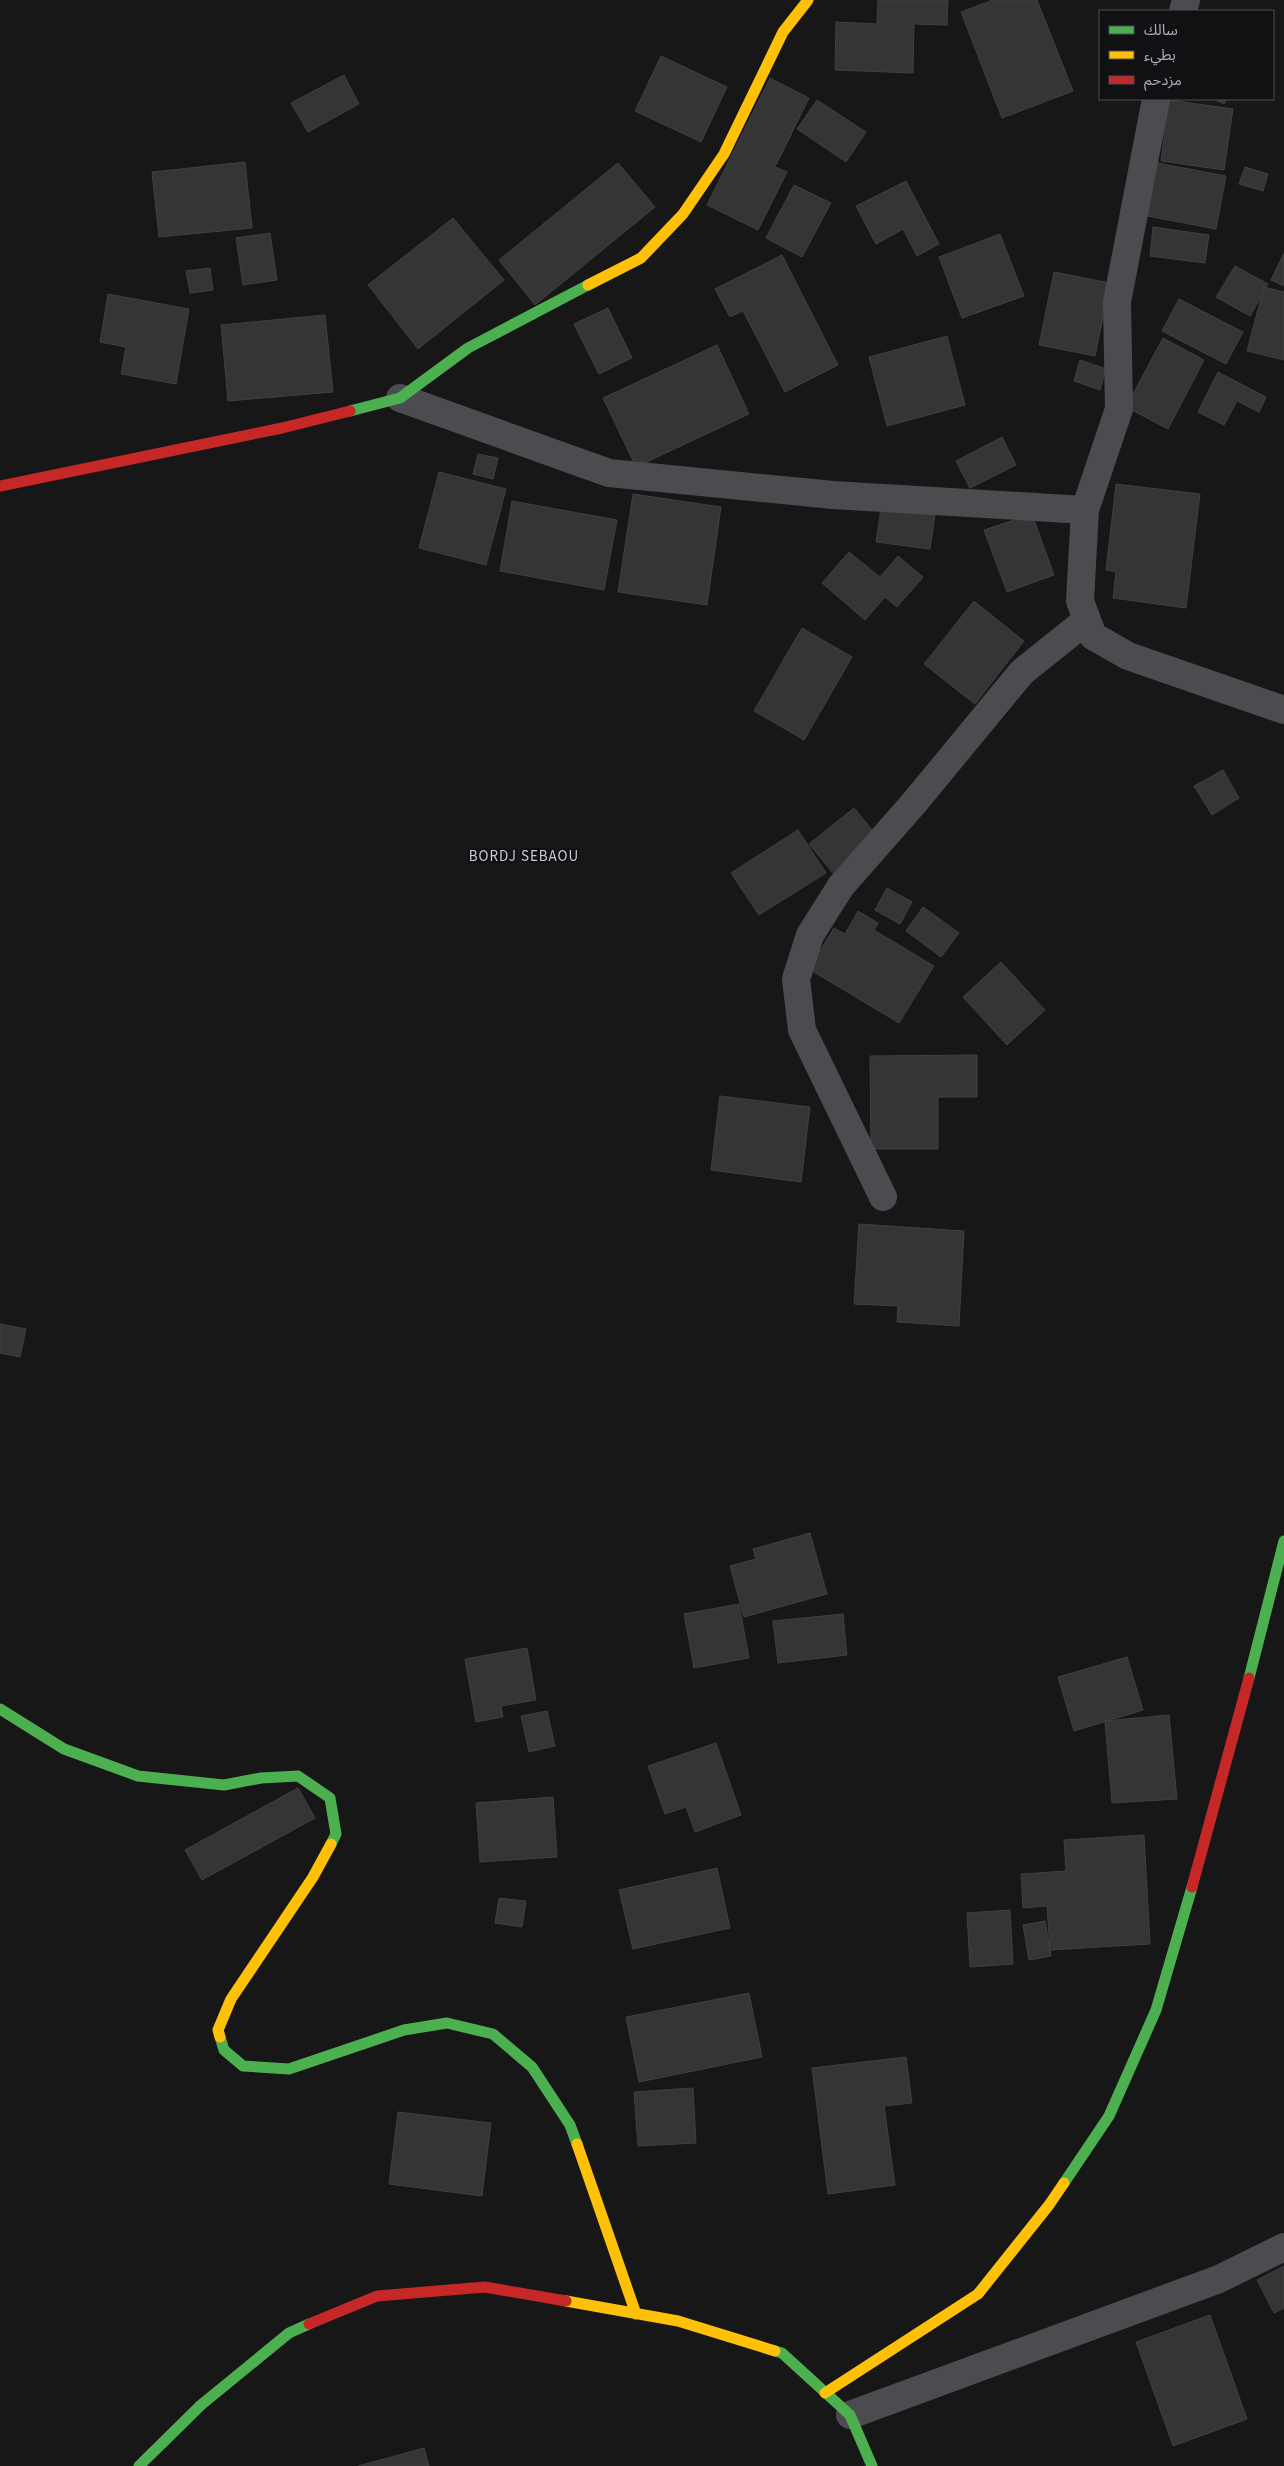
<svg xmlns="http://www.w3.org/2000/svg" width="1284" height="2466" font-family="'Source Sans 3','Noto Sans Arabic',sans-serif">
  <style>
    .building { fill: #353536; stroke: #3f4043 }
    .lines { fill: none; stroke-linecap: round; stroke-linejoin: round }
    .street { stroke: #4b4c50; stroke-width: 28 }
    .fast { stroke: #4caf50; stroke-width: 11 }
    .slow { stroke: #ffc107; stroke-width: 11 }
    .jam { stroke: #c62828; stroke-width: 11 }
    .labels { text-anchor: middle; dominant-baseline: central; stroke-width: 4; stroke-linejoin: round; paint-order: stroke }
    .quarter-label { font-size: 15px; letter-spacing: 1px; fill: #c9ccd4; stroke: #111113 }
  </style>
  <rect width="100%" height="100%" fill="#171717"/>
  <path class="building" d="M878 0H948L947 25 914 24 913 73 835 70 836 22 877 24Z
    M993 0H1037L1073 91 1002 118 961 12Z
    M661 56 727 87 701 142 635 111Z
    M344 75 359 104 308 132 291 103Z
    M770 78 809 98 775 167 787 172 758 230 707 205Z
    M1214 99H1227L1224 104Z
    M817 100 866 132 846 162 797 129Z
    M1169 100 1233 109 1224 170 1161 161Z
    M245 162 252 228 159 237 152 172Z
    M1152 162 1226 176 1216 229 1142 215Z
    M618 163 655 207 535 305 499 260Z
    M1245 167 1268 174 1263 191 1239 184Z
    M906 181 939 244 917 256 903 229 876 244 856 206Z
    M794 185 831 203 802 257 766 238Z
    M453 218 504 280 418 349 368 285Z
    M1153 227 1209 235 1205 263 1150 256Z
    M270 233 277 280 243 285 236 238Z
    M1000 234 1024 296 962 318 939 257Z
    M1284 253V286L1271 280Z
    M782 255 838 365 785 392 743 311 730 317 715 289Z
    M1235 266 1268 284 1250 316 1216 297Z
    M210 268 213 290 190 293 186 271Z
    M1054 272 1110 283 1095 356 1039 345Z
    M1264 287 1284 292V360L1247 351Z
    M108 294 189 309 176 384 121 374 126 347 100 342Z
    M1179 299 1243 332 1226 364 1162 331Z
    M608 308 632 358 599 374 574 324Z
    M325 315 333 392 228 401 221 325Z
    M947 336 965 405 887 426 869 357Z
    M1163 338 1204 360 1168 429 1126 407Z
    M717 345 749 414 636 467 603 398Z
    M1080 360 1106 369 1100 390 1074 381Z
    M1218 372 1266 397 1259 412 1237 401 1224 425 1198 412Z
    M1002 437 1016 465 970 488 956 461Z
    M478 454 498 458 493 479 473 474Z
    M439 472 506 489 486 565 419 548Z
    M1116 484 1200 494 1186 608 1113 598 1116 572 1106 570Z
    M633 494 721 507 707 605 618 592Z
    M512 501 617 520 604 590 500 571Z
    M881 508 935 515 930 549 876 542Z
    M1032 514 1054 575 1007 592 984 530Z
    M849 552 880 577 898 556 923 577 897 607 885 597 865 620 822 583Z
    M974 601 1024 641 975 704 924 664Z
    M802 628 852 657 804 740 754 711Z
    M1223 770 1239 798 1212 815 1194 786Z
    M854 808 878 837 833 873 809 844Z
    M798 830 826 873 759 915 731 873Z
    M887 888 912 902 900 924 875 910Z
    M923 907 959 933 941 957 906 931Z
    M858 911 878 923 874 930 934 966 899 1023 809 969 834 928 845 934Z
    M1001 962 1045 1010 1007 1045 963 997Z
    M977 1055V1097H938V1149H871L870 1056Z
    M720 1096 810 1107 801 1182 711 1170Z
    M859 1224 964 1231 959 1326 897 1322 898 1306 854 1304Z
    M0 1324 26 1329 20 1357 0 1353Z
    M810 1533 827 1594 744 1617 730 1566 756 1559 753 1549Z
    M739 1604 749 1658 694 1668 684 1614Z
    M843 1614 847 1655 778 1663 773 1621Z
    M527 1648 536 1700 501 1706 503 1717 476 1722 465 1659Z
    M1127 1657 1143 1710 1074 1731 1058 1677Z
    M547 1711 555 1746 529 1752 521 1716Z
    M1169 1715 1177 1799 1112 1803 1105 1721Z
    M716 1743 741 1815 695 1832 686 1807 665 1814 648 1766Z
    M298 1788 315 1818 202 1880 185 1850Z
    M553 1797 557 1857 480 1862 476 1803Z
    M1144 1835 1150 1944 1050 1950 1047 1906 1023 1908 1021 1874 1066 1871 1064 1840Z
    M717 1868 730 1928 633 1949 619 1890Z
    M499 1898 526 1901 522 1927 495 1923Z
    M1010 1910 1013 1964 970 1967 967 1913Z
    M1045 1921 1051 1956 1029 1960 1023 1925Z
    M749 1993 762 2057 639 2082 626 2017Z
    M906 2057 912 2103 884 2106 895 2185 828 2194 812 2068Z
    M693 2088 696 2143 638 2146 634 2092Z
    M398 2112 491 2123 482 2196 389 2184Z
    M1284 2266V2308L1274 2313 1257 2280Z
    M1210 2315 1247 2419 1173 2446 1136 2342Z
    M424 2448 429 2466H358Z"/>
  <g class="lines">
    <path class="street" d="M1183 11 1186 0
      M1156 99 1117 302 1119 409 1085 510 1080 601 1093 636 1128 656 1284 710
      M400 398 609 473 833 495 1085 510
      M883 1197 802 1030 796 979 810 935 841 886 914 803 1022 672 1087 620
      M850 2415 1219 2279 1284 2247"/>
    <path class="fast" d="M350 411 400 398 468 348 588 285
      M1249 1678 1284 1541
      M0 1709 64 1749 138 1776 224 1785 261 1778 298 1776 330 1798 336 1834 331 1844
      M220 2037 224 2050 243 2066 289 2069 404 2030 447 2023 493 2034 532 2067 570 2125 577 2144
      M1064 2183 1109 2116 1156 2010 1192 1887
      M775 2351 782 2353 850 2415 872 2466
      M139 2466 201 2405 289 2333 309 2324"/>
    <path class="slow" d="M588 285 641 258 683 214 724 154 783 32 808 0
      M220 2037 218 2030 231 1999 313 1877 331 1844
      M577 2144 636 2314
      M566 2301 678 2321 775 2351
      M825 2393 978 2294 1049 2205 1064 2183"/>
    <path class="jam" d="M0 486 282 428 350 411
      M1192 1887 1249 1678
      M309 2324 377 2296 485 2287 566 2301"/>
  </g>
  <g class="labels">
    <g class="quarter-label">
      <text x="524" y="856">BORDJ SEBAOU</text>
    </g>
  </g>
  <rect x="1099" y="10" width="175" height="90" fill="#111113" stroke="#4d4f55"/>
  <rect x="1109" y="26" width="25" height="8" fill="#4caf50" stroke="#4d4f55"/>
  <text x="1144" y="35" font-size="15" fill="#a8adb8">سالك</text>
  <rect x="1109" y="51" width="25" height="8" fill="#ffc107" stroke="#4d4f55"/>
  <text x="1144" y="60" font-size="15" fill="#a8adb8">بطيء</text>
  <rect x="1109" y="76" width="25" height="8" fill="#c62828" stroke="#4d4f55"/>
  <text x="1144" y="85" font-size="15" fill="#a8adb8">مزدحم</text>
</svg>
